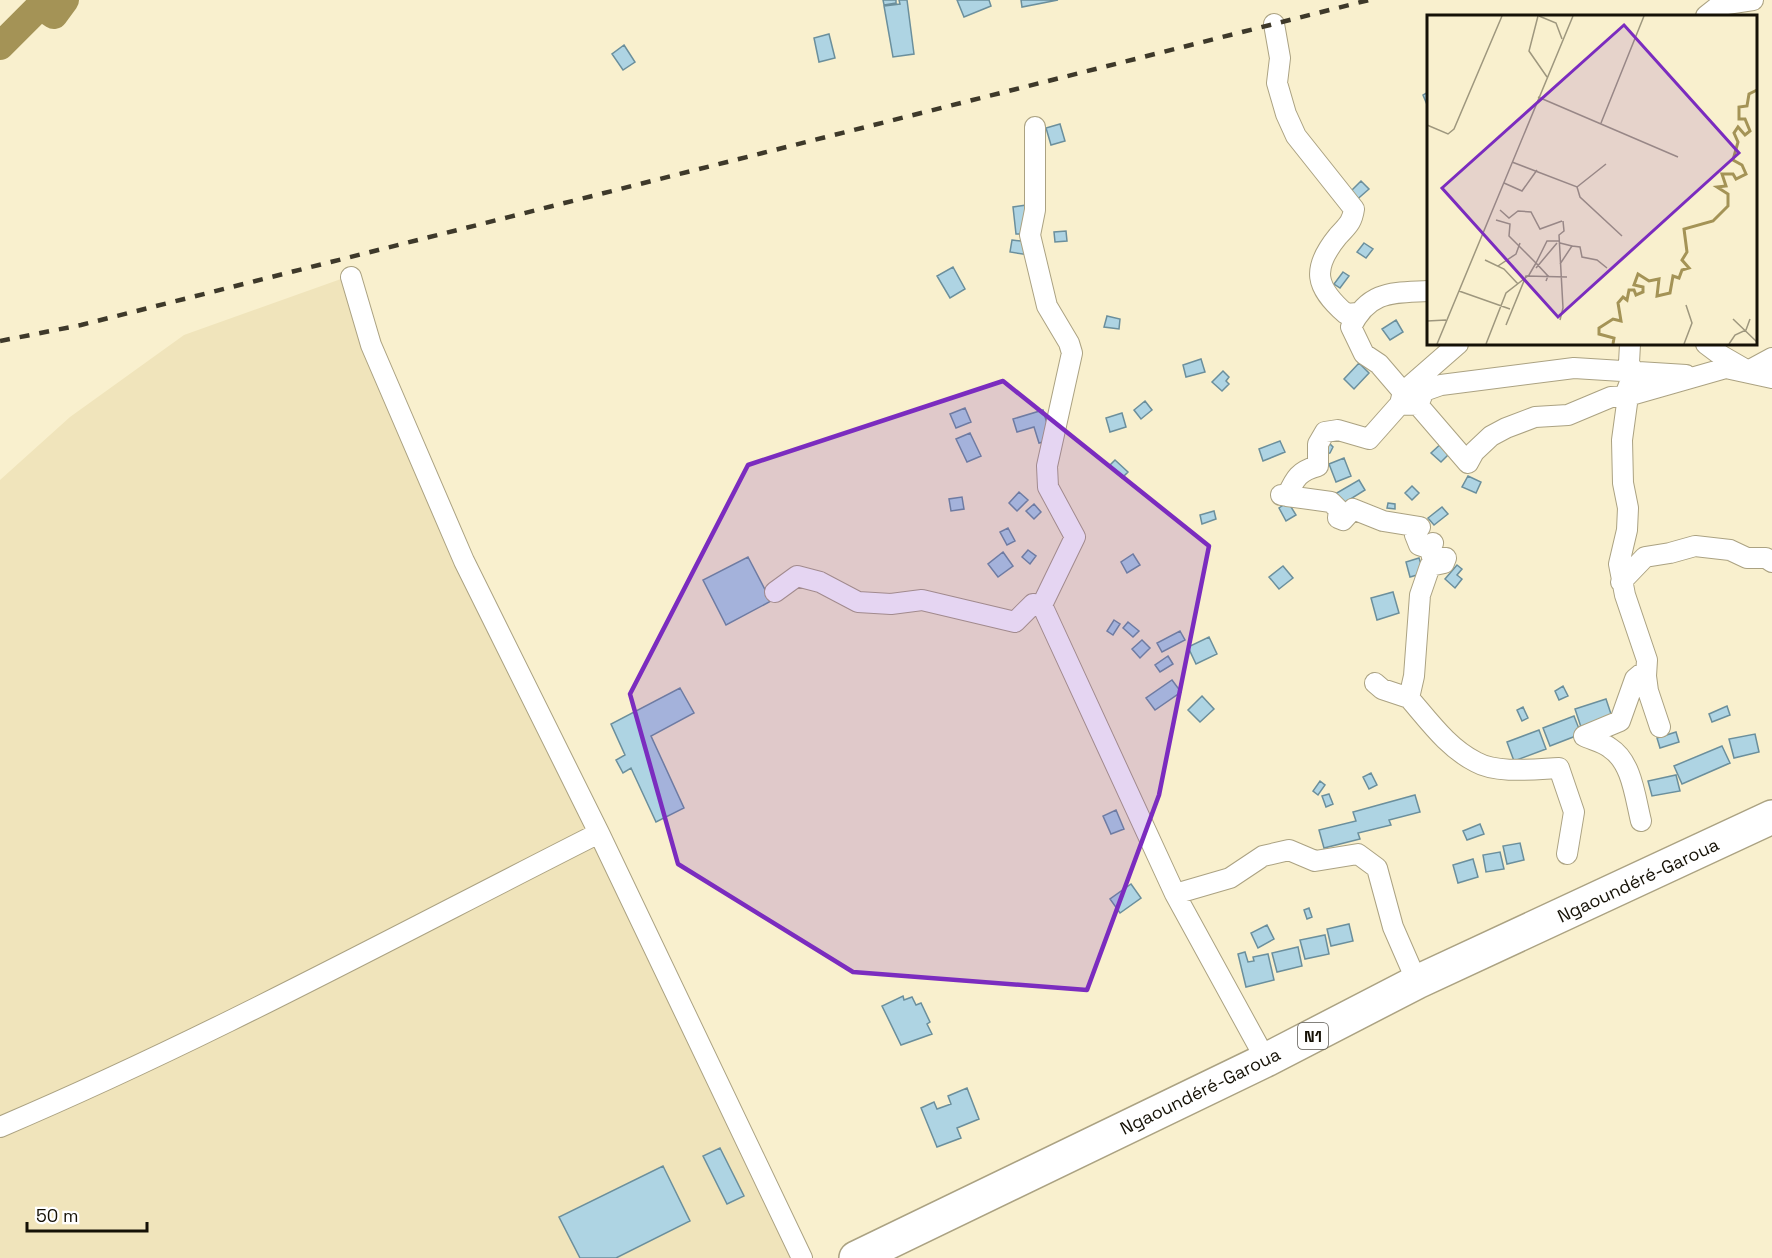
<svg xmlns="http://www.w3.org/2000/svg" width="1772" height="1258" font-family="'Space Grotesk',sans-serif">
  <style>
    .built { fill: #f0e4bb }
    .lines { fill: none; stroke-linecap: round; stroke-linejoin: round }
    .river { stroke: #a49356; stroke-width: 28 }
    .building { fill: #aed4e3; stroke: #6b8f9c; stroke-width: 1.5 }
    .minor-casing { stroke: #aba282; stroke-width: 22 }
    .trunk-casing { stroke: #aba282; stroke-width: 36 }
    .minor { stroke: #fff; stroke-width: 20 }
    .trunk { stroke: #fff; stroke-width: 33 }
    .rail { stroke: #3e392a; stroke-width: 4.5; stroke-dasharray: 10 10; stroke-linecap: butt }
    .marked { fill: #7b2cbf; fill-opacity: 0.2; stroke: #7b2cbf; stroke-width: 4.5; stroke-linejoin: round }
    .labels { text-anchor: middle; dominant-baseline: central; stroke-width: 6; stroke-linejoin: round; paint-order: stroke }
    .shield { fill: #fff; stroke: #5b5851; stroke-width: 1.5 }
    .shield-label { font-size: 16px; font-weight: bold; fill: #151106 }
    .street-label { font-size: 18px; fill: #151106; stroke: #fff }
    .inset-river { fill: none; stroke: #a49356; stroke-width: 3 }
    .inset-road { fill: none; stroke: #9e977e; stroke-width: 1.5 }
    .view { fill: #7b2cbf; fill-opacity: 0.15; stroke: #7b2cbf; stroke-width: 3 }
    .inset-edge { fill: none; stroke: #151106; stroke-width: 3 }
  </style>
  <rect width="100%" height="100%" fill="#f9f0ce"/>
  <path class="built" d="M355 274 442 494 797 1258H0V480L70 417 184 335Z"/>
  <g class="lines">
    <path class="river" d="M0 46 38 8 42 7 54 15 65 0"/>
  </g>
  <path class="building" d="M883 0H896V3L884 5Z
    M899 0H907L914 54 893 57 884 6 900 4Z
    M957 0H989L991 6 964 17Z
    M1021 0H1058L1022 7Z
    M829 34 835 58 819 62 814 38Z
    M624 45 635 62 623 70 612 54Z
    M1428 92V107L1423 95Z
    M1060 124 1065 141 1051 145 1046 128Z
    M1361 181 1369 189 1353 203 1346 196Z
    M1027 205 1023 234H1016L1013 207Z
    M1066 231 1067 241 1055 242 1054 232Z
    M1012 240 1031 242 1029 255 1010 252Z
    M1364 243 1373 249 1366 258 1357 252Z
    M953 267 965 289 950 298 937 276Z
    M1343 272 1349 276 1340 288 1334 284Z
    M1107 316 1120 319 1119 329 1104 327Z
    M1396 320 1403 332 1390 340 1382 329Z
    M1201 359 1205 372 1186 377 1183 365Z
    M1359 363 1369 373 1354 389 1344 379Z
    M1223 371 1229 377 1226 381 1229 384 1222 391 1212 382Z
    M1145 401 1152 410 1141 419 1134 410Z
    M965 408 971 422 956 428 950 414Z
    M1043 410 1052 440 1039 443 1034 427 1017 432 1013 419Z
    M1122 413 1126 427 1110 432 1106 418Z
    M970 433 981 456 967 462 956 439Z
    M1280 441 1285 452 1263 461 1259 449Z
    M1444 441 1453 450 1441 462 1431 453Z
    M1328 442 1333 447 1330 453 1327 454Z
    M1344 458 1351 476 1336 482 1329 464Z
    M1115 460 1128 472 1122 478 1109 466Z
    M1468 476 1481 482 1476 493 1462 487Z
    M1359 480 1365 490 1341 505 1335 494Z
    M1412 486 1419 493 1412 500 1405 493Z
    M1019 492 1028 500 1017 511 1009 503Z
    M962 497 964 509 951 511 949 499Z
    M1288 502 1296 515 1286 521 1279 508Z
    M1388 503 1395 504V509L1387 508Z
    M1034 504 1041 512 1034 519 1026 511Z
    M1442 507 1448 514 1434 525 1428 518Z
    M1214 511 1216 519 1202 524 1200 515Z
    M1008 528 1015 541 1007 545 1000 532Z
    M1028 550 1036 556 1030 564 1022 557Z
    M1003 552 1013 566 998 577 988 564Z
    M1133 554 1140 565 1127 573 1121 562Z
    M748 557 771 601 726 625 703 580Z
    M1419 558 1424 573 1410 577 1406 562Z
    M1457 565 1462 569 1457 575 1462 579 1455 588 1445 579Z
    M1283 566 1293 578 1279 589 1269 577Z
    M1393 592 1399 613 1377 620 1371 598Z
    M1114 620 1120 624 1113 635 1107 631Z
    M1128 622 1139 631 1133 637 1123 628Z
    M1180 631 1185 640 1162 652 1157 643Z
    M1209 637 1217 654 1196 664 1188 647Z
    M1142 640 1150 648 1140 658 1132 649Z
    M1168 656 1173 664 1160 672 1155 665Z
    M1172 680 1181 692 1155 710 1146 698Z
    M1563 686 1568 696 1559 700 1555 691Z
    M680 688 694 713 651 736 684 808 656 822 631 768 623 773 616 760 625 755 611 724Z
    M1202 696 1214 709 1200 722 1188 710Z
    M1606 699 1613 720 1582 730 1575 709Z
    M1727 706 1730 715 1712 722 1709 714Z
    M1523 707 1528 718 1522 721 1517 710Z
    M1574 716 1581 734 1550 746 1543 728Z
    M1539 730 1546 749 1514 761 1507 742Z
    M1676 732 1679 742 1660 748 1657 738Z
    M1755 734 1759 752 1734 758 1729 739Z
    M1722 746 1730 763 1682 784 1674 766Z
    M1371 773 1377 785 1369 789 1363 777Z
    M1676 775 1680 791 1652 796 1648 781Z
    M1320 781 1325 785 1318 795 1313 791Z
    M1329 794 1333 804 1326 807 1322 796Z
    M1415 795 1420 812 1389 820 1391 825 1358 833 1360 839 1324 848 1319 830 1356 821 1353 812Z
    M1116 810 1124 829 1111 834 1103 816Z
    M1480 824 1484 834 1467 840 1463 831Z
    M1520 843 1524 860 1507 864 1503 846Z
    M1500 852 1504 869 1486 872 1483 855Z
    M1473 859 1478 877 1458 883 1453 865Z
    M1131 884 1141 898 1120 913 1110 899Z
    M1309 908 1312 917 1307 919 1304 910Z
    M1349 924 1353 941 1331 946 1327 929Z
    M1267 925 1274 939 1258 948 1251 933Z
    M1325 935 1329 954 1305 959 1300 940Z
    M1298 947 1302 966 1277 972 1272 953Z
    M1245 952 1248 962 1254 961 1253 957 1268 954 1274 980 1246 987 1238 954Z
    M903 996 904 1000 912 997 916 1005 921 1003 930 1022 927 1024 932 1034 901 1045 882 1006Z
    M967 1088 979 1119 957 1128 961 1138 937 1147 921 1108 934 1102 937 1109 951 1104 948 1096Z
    M720 1148 744 1196 727 1204 703 1156Z
    M663 1166 690 1221 616 1258H580L559 1217Z"/>
  <g class="lines">
    <g class="minor-casing">
      <path id="minor" d="M1706 16 1720 5 1753 0
        M1274 24 1280 58 1277 83 1286 114 1296 136 1354 209C1352 223 1347 226 1338 236 1311 269 1315 287 1346 314L1358 313
        M1035 127V210L1030 235 1047 306 1069 343 1072 353 1047 466 1048 487 1075 537 1042 605
        M351 277 371 345 464 561 599 833 802 1258
        M1706 344 1722 356 1748 371 1772 358
        M1403 392 1379 364 1364 354 1351 327C1369 290 1393 293 1428 291
        M1400 404 1418 405 1468 463 1474 452 1491 436 1506 428 1535 417 1568 415 1611 397 1628 396 1627 390 1634 372 1629 363 1630 344
        M1418 405 1424 391 1441 385 1574 368 1686 375
        M1281 495 1287 496C1295 478 1299 471 1318 466V444L1325 432 1338 430 1369 439 1400 404 1403 392 1458 344
        M1287 496 1331 502 1339 510 1338 518 1343 520 1353 509 1383 521 1420 527 1415 535 1419 545 1425 547 1433 543 1430 548 1432 557 1446 558 1444 563 1430 566 1420 595 1414 676 1409 698C1429 721 1448 748 1476 762 1497 774 1535 769 1559 768L1574 812 1567 854
        M1621 582 1645 557 1670 553 1695 546 1730 550 1747 558H1766L1772 562
        M775 592 797 576 820 582 858 602 891 604 922 600 1015 622 1033 604 1042 605 1175 894 1266 1060
        M1646 676 1648 691 1660 727
        M1375 683 1382 689 1409 698
        M1641 821C1635 797 1632 762 1610 748 1603 742 1592 740 1584 736L1620 721 1635 679 1641 674 1646 676 1647 660 1625 595 1619 564 1627 530 1628 508 1623 483 1622 440 1628 396 1726 368 1772 378
        M1175 894 1230 878 1263 856 1289 850 1315 861 1358 854 1377 868 1393 927 1417 982
        M0 1127C205 1040 401 933 599 833"/>
    </g>
    <g class="trunk-casing">
      <path id="trunk" d="M856 1258 1266 1060 1417 982 1772 817"/>
    </g>
    <use href="#minor" class="minor"/>
    <use href="#trunk" class="trunk"/>
    <path class="rail" d="M0 341 81 325 1369 0"/>
  </g>
  <path class="marked" d="M1003 381 1209 546 1159 795 1087 990 853 972 678 864 630 694 748 465Z"/>
  <g class="labels">
    <rect class="shield" x="1298" y="1023" width="30" height="26" rx="4.5"/>
    <g class="shield-label">
      <text x="1313" y="1036">N1</text>
    </g>
    <g class="street-label">
      <text transform="translate(1638 880) rotate(-25)">Ngaoundéré-Garoua</text>
      <text transform="translate(1200 1091) rotate(-26)">Ngaoundéré-Garoua</text>
    </g>
  </g>
  <g transform="translate(1427 15)">
    <rect width="330" height="330" fill="#f9f0ce"/>
    <path class="inset-river" d="M186 329 187 323 172 319V313L186 304 194 306 191 288 196 282 200 285 202 275H207L209 280 216 277V272L207 270 211 259 222 266 232 264 230 281 243 278 246 261 252 263 255 255 262 253 255 245 260 237 257 214 286 206 301 191V179L290 172 299 171 295 159H306L309 164 319 159 315 150 306 145 311 127 307 118 311 112 318 120 323 116 318 104H312V92L320 91 322 79 330 75"/>
    <path class="inset-road" d="M111 1 102 36 120 62M112 1 129 8 135 24M111 82 251 142M174 108 217 1M0 110 21 119 27 114 75 1M85 147 150 172 179 149M77 168 95 176 110 155M150 172 153 182 195 221M73 195 82 203 91 196 104 197 113 214 135 206M133 228 145 231 133 249M145 231 153 232 155 242 170 245 180 253M58 245 77 254 91 269M71 251 89 239 93 228M109 253 130 228M119 266 121 261 109 248 120 226H132M32 276 83 294M306 304 330 327M133 305 136 293 132 220 137 216 136 206M0 306 19 305M79 310 99 261 140 262M10 329 146 1M59 329 79 278 102 260 109 248 82 221 83 209 69 205M257 329 265 308 259 290M302 329 308 320 319 315 323 304"/>
    <path class="view" d="M197 10 312 138 131 302 15 173Z"/>
    <rect width="330" height="330" class="inset-edge"/>
  </g>
  <path d="M27 1222v9h120v-9" fill="none" stroke="#151106" stroke-width="3"/>
  <text x="36" y="1222" font-size="18" fill="#151106" stroke="#ffffff" stroke-width="4.5" paint-order="stroke">50 m</text>
</svg>
